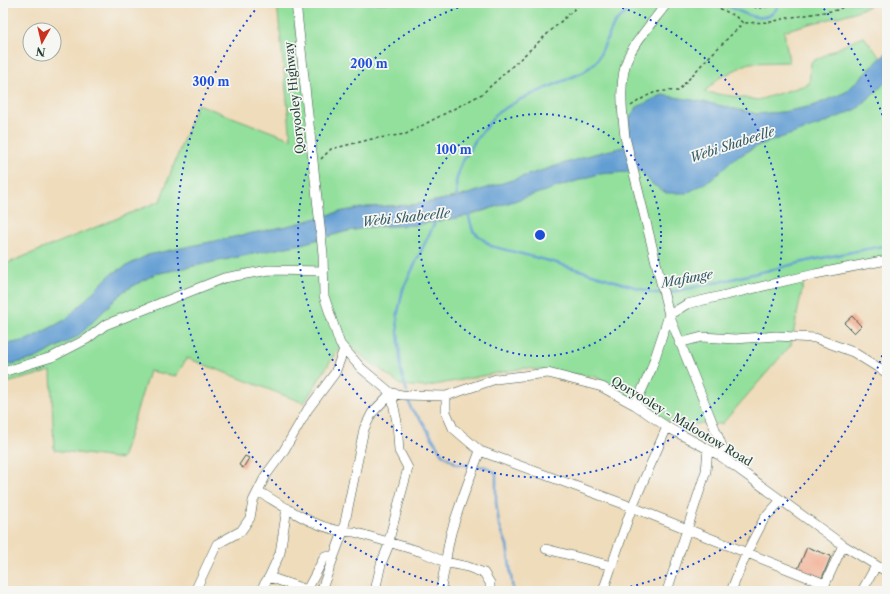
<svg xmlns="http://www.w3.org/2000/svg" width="890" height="594" font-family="'Libre Caslon Text',serif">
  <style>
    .green { fill: #93e09c; stroke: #598e68 }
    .water { fill: #639ed3; stroke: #416e84 }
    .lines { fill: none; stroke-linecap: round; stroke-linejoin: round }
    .stream { stroke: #639ed3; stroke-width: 2.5 }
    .building { fill: #f19e7d }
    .minor-casing { stroke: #3e5548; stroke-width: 10 }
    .path { stroke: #3e5548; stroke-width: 1.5; stroke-dasharray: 3 3; stroke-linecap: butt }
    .minor { stroke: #fff; stroke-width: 9 }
    .ring { fill: none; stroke: #1d4ed8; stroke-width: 2; stroke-dasharray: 2 4 }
    .labels { text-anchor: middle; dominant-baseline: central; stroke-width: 3.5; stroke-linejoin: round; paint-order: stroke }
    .street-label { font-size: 12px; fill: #1f3d34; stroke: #f6f6f2 }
    .water-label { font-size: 13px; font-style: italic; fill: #335a64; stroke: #f6f6f2 }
    .centre { fill: #1d4ed8; stroke: #f6f6f2; stroke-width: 2 }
    .ring-label { font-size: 12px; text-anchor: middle; font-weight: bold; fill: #1d4ed8; stroke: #f6f6f2; stroke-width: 3.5; stroke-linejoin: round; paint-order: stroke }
  </style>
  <rect width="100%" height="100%" fill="#f6f6f2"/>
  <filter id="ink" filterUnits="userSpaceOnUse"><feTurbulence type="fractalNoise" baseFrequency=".025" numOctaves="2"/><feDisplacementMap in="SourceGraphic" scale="8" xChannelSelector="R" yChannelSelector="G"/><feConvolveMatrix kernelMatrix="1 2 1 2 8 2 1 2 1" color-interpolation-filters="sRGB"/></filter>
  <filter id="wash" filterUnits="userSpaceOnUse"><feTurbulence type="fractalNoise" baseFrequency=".012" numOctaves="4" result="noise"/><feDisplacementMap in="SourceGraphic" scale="16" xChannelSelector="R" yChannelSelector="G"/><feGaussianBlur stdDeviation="0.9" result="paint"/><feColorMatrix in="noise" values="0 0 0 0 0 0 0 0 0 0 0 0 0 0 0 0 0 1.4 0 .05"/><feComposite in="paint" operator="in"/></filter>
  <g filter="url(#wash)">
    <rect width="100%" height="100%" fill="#efdcbb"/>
    <path class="green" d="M277 3H875C847 18 814 21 784 31L789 62 749 63 719 78 704 92 758 100 809 84 811 62 863 36 881 58 846 92 813 106 783 112 757 114 704 102 662 95 629 131 632 145 594 154 462 196 413 205 367 207 339 212 296 224 148 255 111 274 65 320 27 340 3 345V265L160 201 197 104 291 139Z
      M887 81V264L804 280 791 345 722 424H673L596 377 524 368 424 387 401 385 349 346 337 351 304 403 187 358 176 376 149 371 122 459 54 450 51 371 3 384V366L34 359 78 336 124 291 155 274 301 244 344 232 369 227 415 225 467 216 598 174 641 171 652 184 711 180 734 159 759 145 857 109Z"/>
    <path class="water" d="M887 52V81L857 109 819 125 759 145 734 159 711 180 687 193H666L652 184 641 171 598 174 467 216 415 225 369 227 344 232 301 244 155 274 124 291 78 336 34 359 3 366V345L27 340 65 320 111 274 148 255 296 224 339 212 367 207 413 205 462 196 594 154 632 145 629 131V119L637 107 662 95 704 102 757 114 783 112 813 106 846 92Z"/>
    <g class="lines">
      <path class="stream" d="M722 3C740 12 769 30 779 3
        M457 200 456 182 461 164 475 141 497 113 521 99 584 72 597 61 614 24 635 3
        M468 214 473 231 491 246 553 262 654 293H662
        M667 293 719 282 812 260 887 245
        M407 392 401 371 397 317 403 289 436 220
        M408 397 411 409 422 421 442 454 457 464 486 467 496 473V502L499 524 507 545 513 591"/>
    </g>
    <g id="blocks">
      <path class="building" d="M852 316 861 326 854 333 844 323Z
        M245 456 249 458 243 468 239 465Z
        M807 547 831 556 822 578 798 569Z"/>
    </g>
  </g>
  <g filter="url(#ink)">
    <use href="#blocks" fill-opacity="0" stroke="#3e5548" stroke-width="1"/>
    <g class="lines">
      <g class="minor-casing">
        <path id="minor" d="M296 3 323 254 324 296 340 344 361 368 391 393 402 395 446 396 496 379 548 373 602 387 635 405 667 427 719 455 843 545 887 572
          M667 3C656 18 637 39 629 55 618 80 622 110 625 137L669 315 728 461
          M679 343 702 337 735 339 776 336 815 338 853 352 887 373
          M3 372 52 357 87 339 105 325 224 278 269 270 324 271
          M446 396V412L453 428 480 451 632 507 825 584
          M635 405 651 370 669 315 687 304 815 274 887 260
          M258 491C287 508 319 532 354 532L422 552 445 562 468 567 484 573 490 583V591
          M546 549 612 566
          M269 577 307 590 325 556H334
          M195 591 217 544 241 531 250 518 253 501 266 475 283 452 308 409 335 373 344 349
          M260 591 269 577 280 553 287 508
          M321 591 343 532 364 429 372 413 391 393
          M375 591 381 564 390 542V536L408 468 399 451 397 422 391 393
          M440 591C445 572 446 553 451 533 459 505 470 478 480 451
          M603 591 632 507 667 427
          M667 591 706 471 708 449
          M731 591 747 552 764 519 781 500
          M822 591 843 545
          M862 591 876 566"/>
      </g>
      <path class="path" d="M709 3 735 16 743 23 771 22 787 18 837 10 851 3
        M742 3C754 8 763 11 773 3
        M631 106C650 93 655 90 678 91L705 61 743 23
        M321 159 331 149 372 139 406 134 482 94 581 3"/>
      <use href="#minor" class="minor"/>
    </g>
  </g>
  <g class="ring">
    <circle cx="540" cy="235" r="121"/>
    <path d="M611 4A242 242 0 1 1 469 4"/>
    <path d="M886 344A363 363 0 0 1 612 591M468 591A363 363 0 0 1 260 4M820 4A363 363 0 0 1 886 126"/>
  </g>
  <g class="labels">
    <g class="street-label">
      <text transform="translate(294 98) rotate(-96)">Qoryooley Highway</text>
      <text transform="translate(682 421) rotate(31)">Qoryooley - Malootow Road</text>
    </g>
    <g class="water-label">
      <text transform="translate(732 144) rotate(-18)">Webi Shabeelle</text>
      <text transform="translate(406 217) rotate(-6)">Webi Shabeelle</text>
      <text transform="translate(687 278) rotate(-10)">Mafunge</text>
    </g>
  </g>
  <circle cx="540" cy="235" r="6" class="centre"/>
  <g class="ring-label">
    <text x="369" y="68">200 m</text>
    <text x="211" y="86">300 m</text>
    <text x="454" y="154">100 m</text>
  </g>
  <rect width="890" height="594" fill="none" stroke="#f6f6f2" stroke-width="16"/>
  <g transform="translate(42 42) rotate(188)"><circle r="19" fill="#f6f6f2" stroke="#a0aca6"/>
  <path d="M0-3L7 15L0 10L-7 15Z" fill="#c8321e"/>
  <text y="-6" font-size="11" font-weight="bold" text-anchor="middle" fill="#1f3d34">N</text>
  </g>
</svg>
